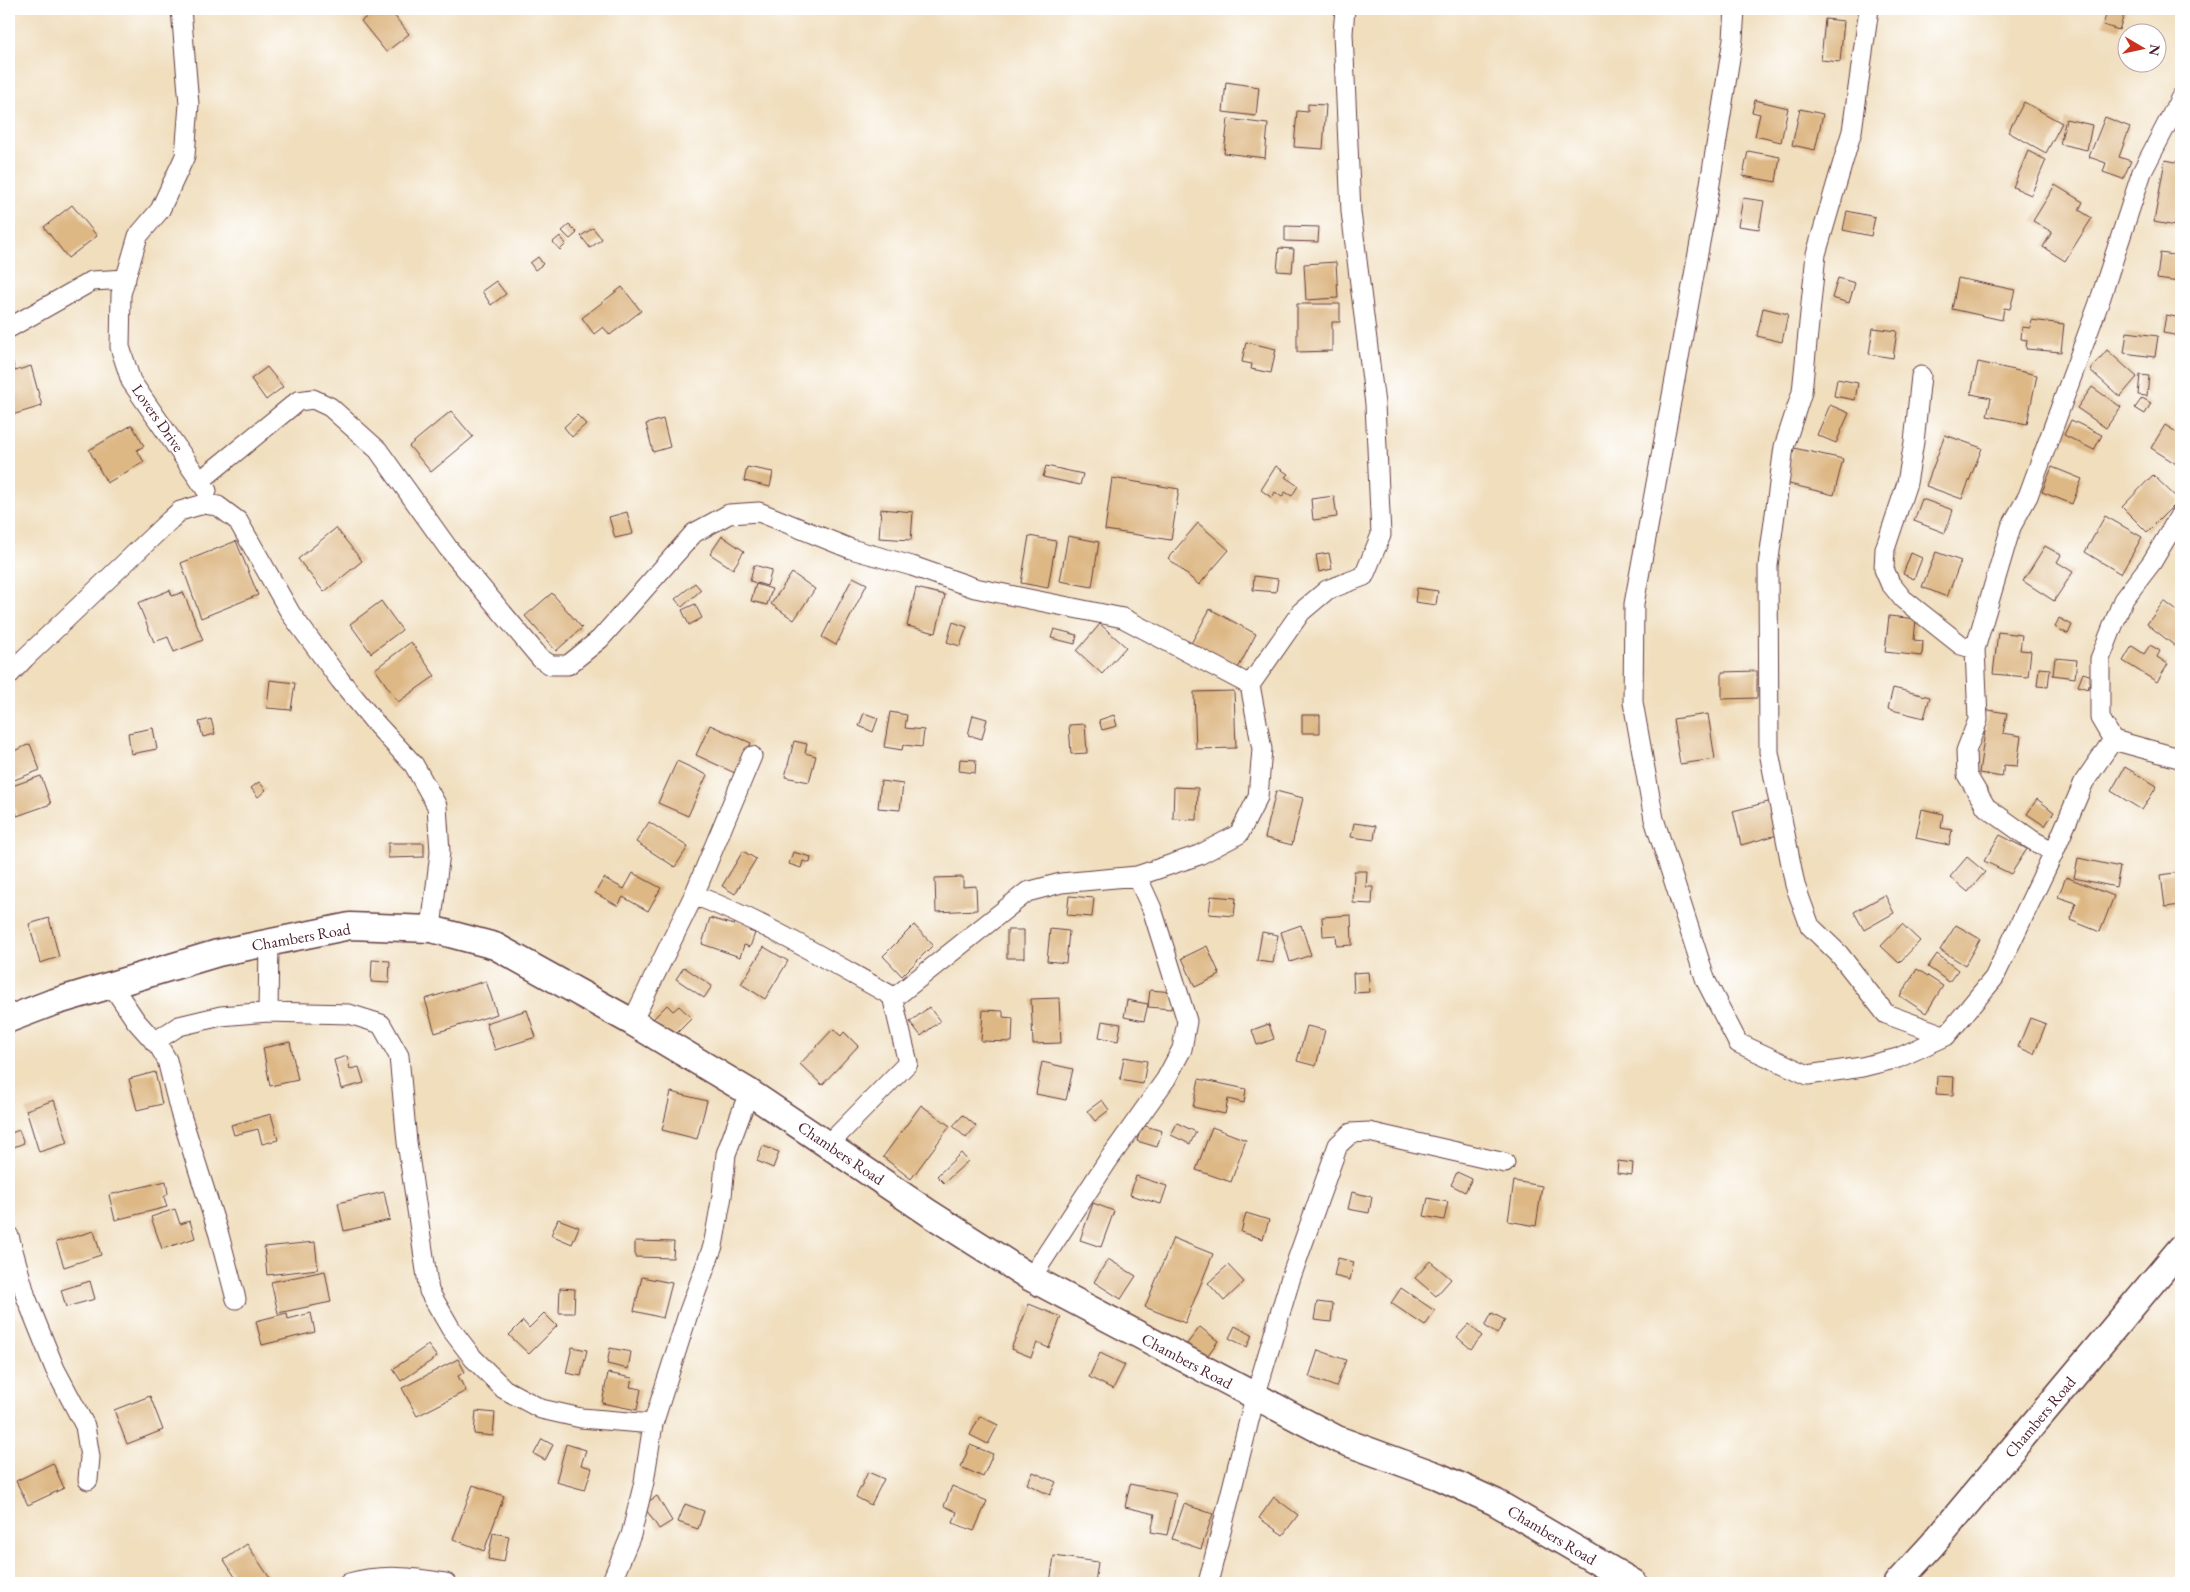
<svg xmlns="http://www.w3.org/2000/svg" width="2190" height="1592" font-family="'EB Garamond',serif">
  <style>
    .building { fill: #ddb784 }
    .lines { fill: none; stroke-linecap: round; stroke-linejoin: round }
    .street-casing { stroke: #633c41; stroke-width: 21 }
    .secondary-casing { stroke: #633c41; stroke-width: 29 }
    .street { stroke: #fff; stroke-width: 19 }
    .secondary { stroke: #fff; stroke-width: 26 }
    .labels { text-anchor: middle; dominant-baseline: central; stroke-width: 4; stroke-linejoin: round; paint-order: stroke }
    .street-label { font-size: 16px; fill: #4a1f2b; stroke: #fff }
  </style>
  <rect width="100%" height="100%" fill="#fff"/>
  <filter id="ink" filterUnits="userSpaceOnUse"><feTurbulence type="fractalNoise" baseFrequency=".02" numOctaves="2"/><feDisplacementMap in="SourceGraphic" scale="10" xChannelSelector="R" yChannelSelector="G"/><feConvolveMatrix kernelMatrix="1 2 1 2 8 2 1 2 1" color-interpolation-filters="sRGB"/></filter>
  <filter id="wash" filterUnits="userSpaceOnUse"><feTurbulence type="fractalNoise" baseFrequency=".0096" numOctaves="4" result="noise"/><feDisplacementMap in="SourceGraphic" scale="20" xChannelSelector="R" yChannelSelector="G"/><feGaussianBlur stdDeviation="1.12" result="paint"/><feColorMatrix in="noise" values="0 0 0 0 0 0 0 0 0 0 0 0 0 0 0 0 0 1.4 0 .05"/><feComposite in="paint" operator="in"/></filter>
  <g filter="url(#wash)">
    <rect width="100%" height="100%" fill="#f0debd"/>
    <g id="blocks">
      <path class="building" d="M378 9H389L409 34 386 52 361 21Z
        M1762 9H1790V13L1762 12Z
        M2108 9H2126L2119 30 2103 25Z
        M1825 19 1844 21 1840 62 1821 60Z
        M1226 82 1259 87 1256 116 1223 112Z
        M1755 100 1788 108 1781 142 1755 136 1760 114 1752 112Z
        M2024 102 2062 123 2046 153 2008 132Z
        M1308 104 1326 105 1323 149 1294 147 1297 111 1308 112Z
        M1800 109 1823 114 1815 150 1792 145Z
        M2105 117 2130 127 2119 157 2131 161 2123 179 2103 172 2106 163 2089 157Z
        M1228 119 1268 124 1265 158 1224 153Z
        M2066 119 2092 125 2087 150 2060 144Z
        M1748 151 1780 157 1776 182 1743 176Z
        M2028 151 2046 160 2031 195 2013 187Z
        M2165 160 2181 163V227L2154 222Z
        M2055 185 2083 202 2079 210 2092 218 2065 261 2043 247 2052 232 2033 221Z
        M1743 198 1764 201 1759 229 1738 226Z
        M72 205 97 236 68 258 44 227Z
        M1847 211 1875 217 1871 236 1843 230Z
        M569 225 577 233 570 239 562 231Z
        M1285 226 1319 227 1318 242 1285 241Z
        M593 228 602 239 590 248 581 236Z
        M560 236 566 244 560 250 553 242Z
        M1279 248 1294 249 1292 272 1277 271Z
        M2160 253 2181 256 2179 282 2157 279Z
        M538 257 543 264 535 270 530 263Z
        M1336 262 1338 298 1306 300 1304 264Z
        M1838 278 1855 283 1849 303 1832 298Z
        M1958 278 2015 290 2010 309 2004 308 2002 320 1952 309Z
        M496 281 506 294 491 305 482 291Z
        M622 287 641 311 610 335 603 327 594 334 582 318Z
        M1297 304H1340V322H1332V351L1297 352Z
        M1763 308 1788 314 1782 342 1757 336Z
        M2166 315 2181 318V336L2163 333Z
        M2031 320 2064 324 2061 352 2026 349 2027 340 2021 339 2022 327 2030 328Z
        M1873 328 1897 331 1893 358 1869 354Z
        M2127 332 2158 336 2155 357 2124 353Z
        M1246 342 1276 349 1271 373 1251 369 1252 364 1242 362Z
        M2107 350 2137 377 2120 397 2090 370Z
        M12 360 15 371 31 366 42 406 12 415 9 401V361Z
        M1978 362 2037 375 2027 424 1987 416 1991 398 1971 394Z
        M267 367 283 387 266 400 251 379Z
        M2140 375 2149 376 2147 396 2138 395Z
        M1837 379 1858 383 1855 400 1834 396Z
        M2092 387 2121 407 2106 428 2077 408Z
        M2142 398 2151 403 2145 414 2135 408Z
        M1830 405 1849 413 1836 443 1817 435Z
        M451 411 473 437 431 472 409 446Z
        M577 415 586 424 572 437 564 427Z
        M663 419 670 447 653 452 646 424Z
        M2071 420 2102 435 2094 450 2064 435Z
        M132 425 144 446 137 450 144 462 107 483 89 450Z
        M2165 425 2181 435V467L2151 448Z
        M1945 435 1982 448 1962 499 1926 486Z
        M1794 448 1843 459 1834 495 1785 483Z
        M1046 466 1083 474 1080 485 1043 477Z
        M1276 466 1288 474 1285 477 1298 486 1292 496 1285 492 1282 497 1275 492 1272 498 1261 490Z
        M747 467 773 472 770 487 744 481Z
        M2052 467 2082 479 2072 504 2042 492Z
        M2153 475 2179 500 2147 532 2122 507Z
        M1112 478 1179 489 1171 540 1105 530Z
        M1334 496 1337 517 1313 520 1311 499Z
        M1922 499 1953 510 1945 533 1914 521Z
        M881 509 913 512 911 540 879 538Z
        M627 512 633 534 615 538 609 517Z
        M2105 516 2142 537 2121 574 2085 552Z
        M1198 523 1229 550 1199 585 1168 558Z
        M336 528 362 561 324 592 298 559Z
        M722 536 744 551 733 569 710 554Z
        M1029 536 1056 541 1048 588 1021 583Z
        M1068 536 1099 542 1092 587 1060 581Z
        M236 541 258 595 201 618 181 563Z
        M2045 546 2061 555 2057 562 2073 572 2054 601 2023 581Z
        M1936 552 1961 561 1947 597 1922 587Z
        M1329 553 1332 569 1319 572 1316 555Z
        M1911 553 1922 558 1914 579 1903 574Z
        M754 565 772 570 767 586 750 581Z
        M792 573 815 589 794 620 771 604Z
        M1254 576 1278 579 1276 592 1253 590Z
        M853 577 867 584 836 645 822 637Z
        M695 583 701 590 682 607 675 599Z
        M756 584 772 589 767 605 751 601Z
        M916 588 945 595 936 633 907 626Z
        M1417 588 1438 591 1436 605 1415 602Z
        M170 590 172 596 183 592 203 640 174 652 168 637 154 642 138 603Z
        M552 593 582 628 556 651 525 616Z
        M381 601 402 630 371 653 350 624Z
        M2164 601 2181 614V637L2175 646 2147 624Z
        M695 604 702 618 689 625 682 610Z
        M1210 609 1256 634 1235 674 1188 649Z
        M1889 616 1916 619 1914 640 1923 641 1922 656 1885 652Z
        M2059 618 2072 625 2068 634 2055 627Z
        M953 622 967 627 960 646 947 642Z
        M1100 624 1126 647 1102 674 1077 651Z
        M1054 629 1077 635 1075 644 1051 638Z
        M1998 632 2022 635 2020 650 2031 651 2028 677 1993 674Z
        M411 642 435 676 398 702 375 669Z
        M2150 645 2160 651 2157 657 2168 664 2157 682 2123 661 2132 646 2144 654Z
        M2055 658 2077 660 2075 678 2053 675Z
        M2039 668 2050 669 2048 687 2037 686Z
        M1757 671V698L1722 699V672Z
        M2083 673 2092 676 2088 689 2078 686Z
        M270 680 295 683 291 710 267 708Z
        M1893 688 1930 697 1924 718 1888 709Z
        M1234 691 1236 748 1196 749 1194 692Z
        M1988 710 2007 713 2003 733 2021 736 2017 766 2004 765 2002 777 1979 773Z
        M890 712 907 715 905 728 924 730 922 747 903 745 902 750 884 747Z
        M864 713 878 718 873 732 859 726Z
        M1708 714 1715 759 1680 764 1673 719Z
        M973 715 987 719 982 739 968 735Z
        M1114 715 1117 726 1102 730 1099 720Z
        M1302 715H1320V733H1302Z
        M211 719 215 734 203 737 199 722Z
        M1085 724 1087 753 1071 754 1069 725Z
        M710 725 751 743 737 774 696 755Z
        M153 728 157 749 131 754 128 733Z
        M794 741 807 744 805 753 816 756 809 782 785 777Z
        M30 744 40 770 9 782V753Z
        M960 759 976 760 975 773 959 771Z
        M677 761 707 775 688 816 658 803Z
        M2125 767 2157 786 2142 810 2111 791Z
        M41 776 51 804 17 816 9 787Z
        M881 781 903 784 900 810 878 808Z
        M259 782 266 790 258 797 251 788Z
        M1174 787 1198 788 1197 820 1173 819Z
        M1276 791 1303 798 1292 845 1265 838Z
        M2037 799 2054 812 2045 826 2027 814Z
        M1772 801 1781 834 1741 845 1733 811Z
        M1922 809 1943 814 1941 828 1952 830 1949 845 1916 838Z
        M649 822 688 847 675 867 636 842Z
        M1354 823 1376 826 1374 840 1351 837Z
        M2000 835 2027 849 2011 874 1984 861Z
        M388 843H424V857L388 858Z
        M743 851 756 859 735 894 722 886Z
        M793 852 811 857 810 863 803 861 801 868 789 864Z
        M1967 857 1985 872 1968 892 1950 877Z
        M2078 858 2120 867 2116 887 2074 878Z
        M1354 871H1367L1366 887H1373L1372 904 1353 903Z
        M2181 872V905L2165 907 2161 875Z
        M633 873 661 888 648 911 623 897 618 906 595 893 604 878 624 889Z
        M963 877V887L976 886 977 910 936 912 935 878Z
        M2066 877 2114 896 2100 932 2070 920 2076 903 2058 897Z
        M1885 895 1894 913 1864 930 1854 912Z
        M1069 896 1094 898 1092 917 1067 915Z
        M1211 896 1236 898 1234 916 1209 914Z
        M1351 915 1352 945 1337 946 1336 935 1323 936 1322 917Z
        M49 918 59 957 40 963 29 924Z
        M710 918 734 925 736 920 751 925 749 931 755 933 750 947 744 945 740 957 702 944Z
        M1902 924 1920 941 1899 963 1881 946Z
        M914 925 933 945 902 976 883 956Z
        M1301 925 1311 955 1290 962 1281 932Z
        M1956 925 1980 939 1965 965 1940 950Z
        M1050 929 1069 931 1066 963 1047 961Z
        M1007 930H1024V958H1007Z
        M1262 932 1278 935 1273 963 1257 961Z
        M1207 946 1220 975 1195 987 1182 958Z
        M764 947 788 961 765 999 741 984Z
        M1937 954 1958 970 1949 982 1928 967Z
        M372 960 390 961 389 983 371 982Z
        M684 967 712 986 704 998 676 979Z
        M1917 969 1943 986 1926 1013 1900 996Z
        M1368 972 1370 992 1354 993 1353 973Z
        M486 981 497 1014 435 1033 425 999Z
        M1150 990 1173 992 1171 1009 1148 1007Z
        M1059 998 1061 1043 1033 1044 1031 999Z
        M1127 1000 1148 1004 1144 1021 1124 1017Z
        M667 1005 673 1011 679 1006 692 1018 671 1039 652 1020Z
        M929 1007 940 1021 921 1036 910 1022Z
        M527 1010 536 1037 495 1050 486 1023Z
        M983 1010 1003 1011V1017L1013 1018 1012 1042 981 1041Z
        M2030 1018 2046 1024 2034 1054 2018 1047Z
        M1102 1021 1121 1024 1118 1041 1099 1037Z
        M1269 1024 1274 1039 1257 1045 1252 1030Z
        M1307 1026 1325 1030 1316 1066 1297 1061Z
        M833 1029 841 1036 844 1032 858 1046 822 1085 800 1064Z
        M290 1042 298 1080 270 1086 263 1048Z
        M347 1056 350 1069 359 1067 364 1083 341 1089 334 1060Z
        M1124 1057 1147 1061 1143 1084 1120 1080Z
        M1042 1062 1073 1069 1066 1100 1036 1094Z
        M155 1072 162 1104 137 1110 129 1079Z
        M1937 1076 1954 1077 1953 1095 1936 1094Z
        M1199 1079 1246 1089 1244 1103 1228 1099 1225 1114 1193 1107Z
        M671 1092 707 1101 697 1139 662 1130Z
        M54 1100 68 1143 39 1152 26 1110Z
        M1102 1100 1109 1110 1095 1121 1087 1111Z
        M921 1105 950 1126 911 1179 883 1157Z
        M271 1114 278 1140 262 1144 258 1129 234 1135 231 1125Z
        M963 1115 976 1126 966 1138 953 1126Z
        M1177 1123 1196 1132 1190 1144 1171 1135Z
        M1142 1125 1162 1131 1157 1147 1137 1141Z
        M1212 1127 1246 1140 1231 1182 1196 1170Z
        M19 1130 24 1143 9 1149V1134Z
        M763 1146 779 1152 773 1168 757 1161Z
        M961 1153 968 1161 944 1183 937 1176Z
        M1618 1161 1633 1163 1632 1175 1617 1173Z
        M1457 1172 1472 1179 1465 1192 1451 1185Z
        M1136 1176 1167 1186 1161 1204 1130 1195Z
        M166 1181 168 1194 164 1197 167 1207 115 1220 109 1195Z
        M1514 1181 1542 1186 1536 1226 1508 1221Z
        M384 1192 390 1220 344 1231 338 1203Z
        M1352 1192 1372 1197 1369 1213 1348 1209Z
        M1428 1198 1448 1202 1444 1220 1424 1216Z
        M1093 1203 1114 1211 1101 1247 1080 1240Z
        M175 1209 180 1224 190 1221 195 1238 162 1249 151 1217Z
        M1246 1213 1269 1220 1263 1239 1241 1232Z
        M558 1219 579 1227 572 1244 551 1235Z
        M94 1231 101 1255 64 1267 56 1242Z
        M1173 1238 1213 1254 1185 1323 1145 1307Z
        M635 1241 674 1242 673 1258 635 1257Z
        M315 1242 318 1269 267 1275 264 1247Z
        M1338 1258 1354 1262 1350 1280 1334 1276Z
        M1108 1259 1136 1276 1121 1299 1094 1282Z
        M1430 1261 1451 1279 1436 1296 1415 1278Z
        M1228 1265 1244 1282 1224 1301 1208 1283Z
        M325 1271 331 1302 278 1313 271 1282Z
        M642 1277 672 1283 663 1318 634 1311Z
        M90 1281 95 1299 66 1307 61 1290Z
        M560 1288 575 1289 574 1313H559Z
        M1401 1288 1435 1311 1425 1326 1391 1303Z
        M1317 1302 1333 1304 1331 1322 1314 1320Z
        M1029 1304 1061 1317 1049 1348 1037 1343 1031 1357 1011 1349Z
        M287 1313 288 1319 311 1313 315 1332 262 1345 256 1321Z
        M544 1313 557 1326 529 1354 509 1335 523 1321 529 1328Z
        M1492 1313 1505 1320 1497 1334 1485 1326Z
        M1469 1324 1482 1336 1471 1349 1457 1337Z
        M1235 1326 1252 1335 1247 1347 1229 1338Z
        M1200 1327 1218 1341 1205 1359 1186 1345Z
        M428 1345 437 1357 401 1381 393 1369Z
        M572 1347 587 1350 581 1376 566 1373Z
        M610 1348 631 1352 628 1369 607 1364Z
        M1318 1350 1346 1360 1336 1387 1309 1377Z
        M1100 1353 1125 1365 1113 1389 1089 1377Z
        M458 1359 465 1372 458 1376 466 1391 417 1416 402 1388Z
        M608 1373 632 1378 630 1387 641 1389 637 1410 602 1403Z
        M150 1396 163 1430 127 1444 114 1410Z
        M476 1411 495 1413 493 1436 474 1434Z
        M980 1416 998 1425 988 1444 970 1435Z
        M542 1439 553 1445 545 1460 534 1454Z
        M566 1444 586 1450 581 1465 592 1468 585 1490 556 1482Z
        M970 1445 993 1454 983 1477 961 1467Z
        M53 1463 64 1488 28 1505 16 1481Z
        M868 1472 884 1479 871 1505 856 1497Z
        M1033 1472 1056 1482 1050 1495 1027 1484Z
        M1130 1484 1176 1494 1167 1535 1151 1532 1155 1514 1125 1507Z
        M473 1485 504 1496 484 1551 453 1539Z
        M952 1486 987 1501 974 1531 953 1523 957 1512 944 1506Z
        M657 1496 672 1521 659 1529 643 1505Z
        M1274 1497 1298 1515 1283 1535 1259 1518Z
        M685 1504 704 1511 698 1529 678 1522Z
        M1184 1504 1213 1514 1201 1549 1172 1539Z
        M493 1533 509 1536 504 1562 488 1559Z
        M247 1544 273 1583H239L224 1560Z
        M1054 1556 1098 1562 1095 1583H1050Z"/>
    </g>
  </g>
  <g filter="url(#ink)">
    <use href="#blocks" fill-opacity="0" stroke="#633c41" stroke-width="1"/>
    <g class="lines">
      <g class="street-casing">
        <path id="street" d="M181 9 189 104 185 156 160 210 138 236 121 294 120 347 131 381 207 491
          M1735 9 1733 39 1705 215 1634 604 1633 702 1654 819 1706 981 1738 1043 1808 1075 1862 1067 1898 1058 1946 1036 1994 978 2054 852 2084 782 2113 740
          M1869 9 1852 131 1816 254 1802 392 1784 447 1768 566 1769 752 1795 885 1810 926 1839 954 1886 1014 1946 1036
          M9 328 92 281 126 279
          M1921 376 1914 442 1907 483 1885 549 1884 569 1890 583 1903 599 1961 645 1975 649
          M200 481 298 401 313 399 330 407 378 450 448 548 541 659 551 665H568L600 639 694 533 729 514 759 512 851 549 912 566 975 588 1123 618 1250 685 1262 749 1258 797 1239 834 1199 855 1137 876
          M9 675 25 658 170 520 180 511 204 504 218 506 238 521 291 614 340 680 377 725 414 765 437 806 440 852 431 929
          M1250 685 1301 612 1327 590 1364 576 1381 535 1375 404 1351 212 1343 33 1345 9
          M2179 758 2113 740 2100 718V659L2123 600 2152 562 2181 513
          M2054 852 2032 840 1986 807 1967 775 1966 751 1978 720 1975 649 2011 527 2028 496 2100 300 2142 172 2181 97
          M694 895C763 921 827 960 892 996L899 994 1027 892 1061 883 1137 876 1152 909 1187 1021 1182 1049 1166 1079 1107 1162 1031 1278
          M111 984 136 1021 160 1048 167 1060 180 1112 219 1235 236 1299
          M268 1012 269 942
          M632 1022 694 895 752 756
          M154 1042 179 1026 221 1016 268 1012 349 1014 381 1024 399 1056 407 1142 429 1291 451 1329 473 1358 504 1389 541 1409 581 1418 653 1424
          M829 1144 908 1063 892 996
          M9 1236 26 1297 55 1369 85 1426 90 1457 88 1480
          M349 1583C381 1574 413 1577 446 1583
          M611 1583 631 1535 644 1482 653 1424 688 1314 713 1246 722 1196 726 1154 749 1092
          M1208 1583 1255 1397 1291 1277 1338 1145 1351 1133 1369 1132 1505 1163"/>
      </g>
      <g class="secondary-casing">
        <path id="secondary" d="M9 1019 51 1003 218 953 350 926 431 929 495 946 632 1022 749 1092 929 1213 1031 1278 1337 1439 1438 1476 1495 1502 1634 1583
          M1897 1583 1932 1545 2181 1248"/>
      </g>
      <use href="#street" class="street"/>
      <use href="#secondary" class="secondary"/>
    </g>
  </g>
  <g class="labels">
    <g class="street-label">
      <text transform="translate(158 418) rotate(55)">Lovers Drive</text>
      <text transform="translate(301 937) rotate(-10)">Chambers Road</text>
      <text transform="translate(841 1153) rotate(34)">Chambers Road</text>
      <text transform="translate(1187 1361) rotate(28)">Chambers Road</text>
      <text transform="translate(2040 1417) rotate(-50)">Chambers Road</text>
      <text transform="translate(1552 1535) rotate(31)">Chambers Road</text>
    </g>
  </g>
  <rect width="2190" height="1592" fill="none" stroke="#fff" stroke-width="30"/>
  <g transform="translate(2142 48) rotate(99)"><circle r="24" fill="#ffffff" stroke="#b7a5aa"/>
  <path d="M0-4L9 19L0 12L-9 19Z" fill="#c8321e"/>
  <text y="-8" font-size="14" font-weight="bold" text-anchor="middle" fill="#4a1f2b">N</text>
  </g>
</svg>
